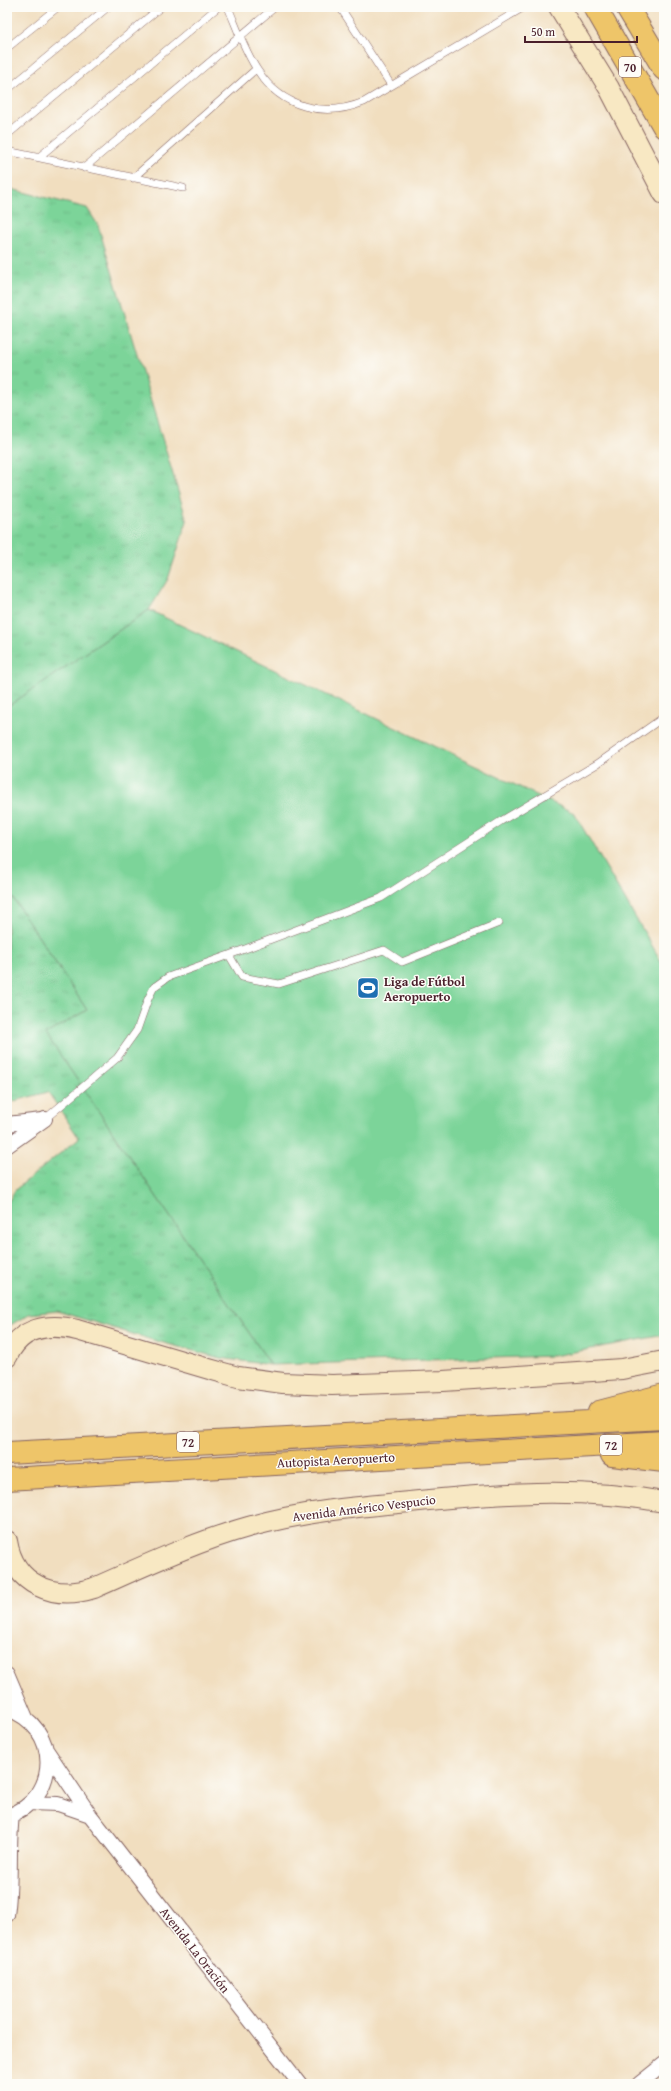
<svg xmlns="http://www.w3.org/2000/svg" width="671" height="2091" font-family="'Gentium Book Plus',serif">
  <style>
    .grass { fill: url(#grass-tufts); stroke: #627a62 }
    .park { fill: #7bd499; stroke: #627a62 }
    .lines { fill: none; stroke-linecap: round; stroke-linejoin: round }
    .lane-casing { stroke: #84625f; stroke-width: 8 }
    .street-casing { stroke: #84625f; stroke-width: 16 }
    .secondary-casing { stroke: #84625f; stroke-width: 22 }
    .highway-casing { stroke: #84625f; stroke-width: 24 }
    .lane { stroke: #fff; stroke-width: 7 }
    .street { stroke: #fff; stroke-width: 14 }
    .secondary { stroke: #f8e8c3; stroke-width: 20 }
    .highway { stroke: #eec569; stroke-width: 22 }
    .labels { text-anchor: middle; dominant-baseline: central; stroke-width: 3; stroke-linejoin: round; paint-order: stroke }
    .shield { fill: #fdfcf7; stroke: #806168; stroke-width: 1 }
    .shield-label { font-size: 12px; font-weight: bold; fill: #4a1f2b }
    .poi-label { font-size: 13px; font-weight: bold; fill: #4a1f2b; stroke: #fdfcf7; text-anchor: start }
    .street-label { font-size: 13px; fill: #4a1f2b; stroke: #fdfcf7 }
  </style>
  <defs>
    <pattern id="grass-tufts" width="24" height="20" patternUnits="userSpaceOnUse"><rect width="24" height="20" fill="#7bd499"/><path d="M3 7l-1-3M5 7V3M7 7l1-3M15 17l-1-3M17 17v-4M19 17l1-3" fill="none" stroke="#6cb684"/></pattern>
  </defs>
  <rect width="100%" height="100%" fill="#fdfcf7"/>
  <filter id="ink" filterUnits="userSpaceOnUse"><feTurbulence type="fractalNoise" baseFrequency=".025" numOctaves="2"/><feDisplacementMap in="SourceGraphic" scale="8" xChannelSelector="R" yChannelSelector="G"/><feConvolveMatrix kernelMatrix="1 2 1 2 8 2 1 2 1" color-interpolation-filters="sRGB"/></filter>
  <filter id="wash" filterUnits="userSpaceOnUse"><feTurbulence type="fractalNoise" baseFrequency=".012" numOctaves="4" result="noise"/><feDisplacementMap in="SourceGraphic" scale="16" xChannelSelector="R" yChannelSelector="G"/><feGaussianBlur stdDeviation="0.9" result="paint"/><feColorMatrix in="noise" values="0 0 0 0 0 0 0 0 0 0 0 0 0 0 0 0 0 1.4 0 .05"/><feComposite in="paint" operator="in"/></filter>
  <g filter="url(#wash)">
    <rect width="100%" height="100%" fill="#f1debf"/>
    <path class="grass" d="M7 188 87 208 98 225 187 521 168 579 149 610 7 707Z
      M7 889 87 1010 46 1034 271 1365 220 1358 149 1339 57 1311 29 1314 7 1327V1204L15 1190 79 1138 48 1092 7 1103Z"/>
    <path class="park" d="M149 610 574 813 664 966V1335L553 1356 271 1365 46 1034 87 1010 7 889V707Z"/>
  </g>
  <g filter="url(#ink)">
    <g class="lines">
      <g class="lane-casing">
        <path id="lane" d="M228 7C237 28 245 52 258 71 282 108 324 118 364 102L524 7
          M340 7 391 85
          M7 48 58 7
          M7 90 108 7
          M7 135 161 7
          M7 151 183 188
          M39 157 218 7
          M84 168 275 7
          M133 178 256 69
          M499 923 402 962 384 950 279 984 242 977 229 955 381 898 501 821 597 764 664 717
          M45 1119 117 1058 137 1030 148 999 154 987 168 977 229 955"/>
      </g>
      <g class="street-casing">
        <path id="street" d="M7 1124 42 1120
          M7 1146 45 1119
          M7 1673 26 1718
          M7 1709C61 1726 61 1799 7 1816
          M47 1751 90 1815 300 2084
          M30 1803 58 1804 90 1815
          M7 1915C12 1881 8 1848 12 1815
          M639 2084 664 2064"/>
      </g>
      <g class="secondary-casing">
        <path id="secondary" d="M559 7 609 88 664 194
          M7 1357C20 1327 49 1323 77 1330L209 1369 238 1377 283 1383 332 1385 443 1381 622 1369 664 1361
          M7 1541C14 1585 54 1601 94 1588 144 1566 195 1542 248 1527 301 1512 354 1507 409 1502 494 1493 579 1487 664 1502"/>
      </g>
      <g class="highway-casing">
        <path id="highway" d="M595 7 664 127
          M627 7 664 69
          M599 1412 664 1395
          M7 1453 664 1418
          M612 1455 664 1461
          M7 1479 664 1442"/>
      </g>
      <use href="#lane" class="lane"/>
      <use href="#street" class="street"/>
      <use href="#secondary" class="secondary"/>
      <use href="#highway" class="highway"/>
    </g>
  </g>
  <defs>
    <g id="stadium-square" transform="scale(1.15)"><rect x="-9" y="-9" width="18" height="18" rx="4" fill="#1f6fb2" stroke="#fdfcf7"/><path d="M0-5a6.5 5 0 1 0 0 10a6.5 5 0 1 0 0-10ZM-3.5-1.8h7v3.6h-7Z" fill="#fff"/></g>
  </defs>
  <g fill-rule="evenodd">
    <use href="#stadium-square" x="368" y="988"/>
  </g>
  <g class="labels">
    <g class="shield">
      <rect x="619" y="57" width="22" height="20" rx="3"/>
      <rect x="177" y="1432" width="22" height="20" rx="3"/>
      <rect x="600" y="1435" width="22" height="20" rx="3"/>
    </g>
    <g class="shield-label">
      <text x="630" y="67">70</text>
      <text x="188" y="1442">72</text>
      <text x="611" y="1445">72</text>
    </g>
    <g class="poi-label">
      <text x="384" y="981">Liga de Fútbol<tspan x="384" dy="15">Aeropuerto</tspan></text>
    </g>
    <g class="street-label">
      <text transform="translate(336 1460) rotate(-3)">Autopista Aeropuerto</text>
      <text transform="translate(364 1508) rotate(-7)">Avenida Américo Vespucio</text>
      <text transform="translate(195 1950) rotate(52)">Avenida La Oración</text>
    </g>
  </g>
  <rect width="671" height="2091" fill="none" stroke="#fdfcf7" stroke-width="24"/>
  <path d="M525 36v6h112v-6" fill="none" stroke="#4a1f2b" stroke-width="2"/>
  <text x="531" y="36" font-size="12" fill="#4a1f2b" stroke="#fdfcf7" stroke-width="3" paint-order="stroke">50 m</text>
</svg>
